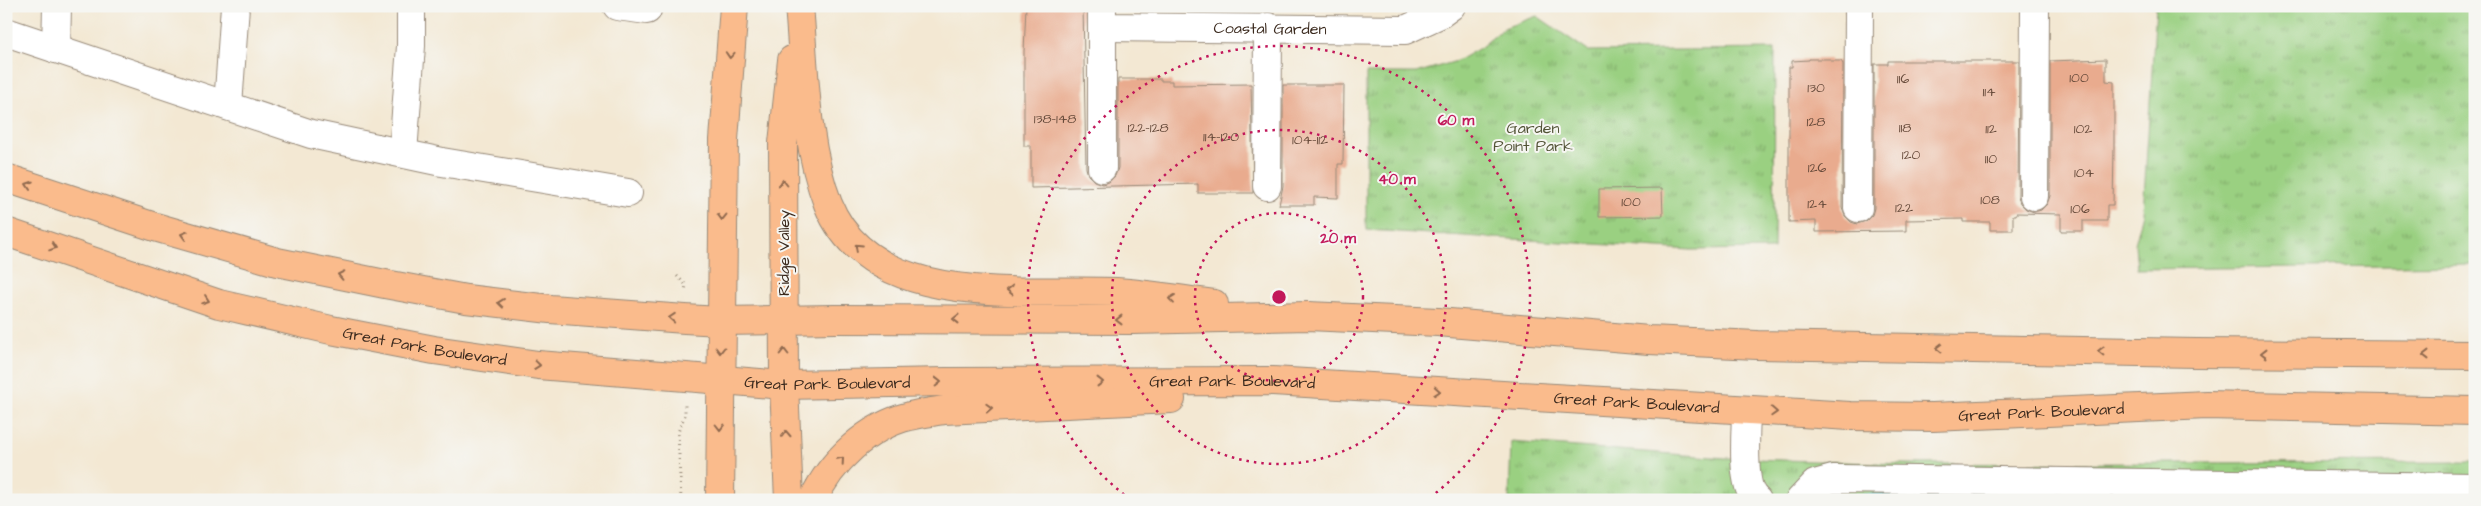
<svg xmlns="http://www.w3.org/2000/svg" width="2481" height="506" font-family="'Architects Daughter',sans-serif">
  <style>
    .grass { fill: url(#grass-tufts); stroke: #6a7d50 }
    .water { fill: url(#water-rules); stroke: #4c787a }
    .building { fill: #e9ab8e }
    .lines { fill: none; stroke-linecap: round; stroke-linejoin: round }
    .minor-casing { stroke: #978978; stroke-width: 30 }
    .major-casing { stroke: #978978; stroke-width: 30 }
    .path { stroke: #978978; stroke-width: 3; stroke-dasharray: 1 4; stroke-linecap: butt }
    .minor { stroke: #fff; stroke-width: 28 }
    .major { stroke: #fabb8c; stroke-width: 28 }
    .oneway { stroke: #916b50 }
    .ring { fill: none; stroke: #c2185b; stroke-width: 2.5; stroke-dasharray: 2.5 5 }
    .labels { text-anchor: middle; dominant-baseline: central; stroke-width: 4; stroke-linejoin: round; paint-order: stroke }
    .number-label { font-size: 14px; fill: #664a3a }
    .street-label { font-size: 16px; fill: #3b2a1e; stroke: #f6f6f2 }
    .park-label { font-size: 16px; fill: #535437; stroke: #f6f6f2 }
    .centre { fill: #c2185b; stroke: #f6f6f2; stroke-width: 2.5 }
    .ring-label { font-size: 15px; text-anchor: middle; font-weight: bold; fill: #c2185b; stroke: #f6f6f2; stroke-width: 4; stroke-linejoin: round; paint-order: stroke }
  </style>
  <defs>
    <pattern id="grass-tufts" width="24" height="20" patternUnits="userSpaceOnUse" patternTransform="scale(1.25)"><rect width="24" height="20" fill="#9ad081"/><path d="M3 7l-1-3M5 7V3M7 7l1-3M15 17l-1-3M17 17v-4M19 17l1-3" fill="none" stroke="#7fa969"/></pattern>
    <pattern id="water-rules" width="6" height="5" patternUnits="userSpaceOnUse" patternTransform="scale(1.25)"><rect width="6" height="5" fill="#5cc7d6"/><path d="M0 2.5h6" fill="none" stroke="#4da2ad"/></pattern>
  </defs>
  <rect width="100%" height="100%" fill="#f6f6f2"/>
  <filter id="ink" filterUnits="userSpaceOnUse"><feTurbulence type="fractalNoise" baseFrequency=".02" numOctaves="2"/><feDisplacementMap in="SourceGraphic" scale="10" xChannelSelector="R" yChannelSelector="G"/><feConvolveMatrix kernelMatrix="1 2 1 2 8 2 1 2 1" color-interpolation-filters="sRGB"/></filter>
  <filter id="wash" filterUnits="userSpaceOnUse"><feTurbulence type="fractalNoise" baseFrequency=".0096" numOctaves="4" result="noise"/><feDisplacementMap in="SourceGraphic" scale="20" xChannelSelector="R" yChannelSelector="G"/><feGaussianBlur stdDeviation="1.12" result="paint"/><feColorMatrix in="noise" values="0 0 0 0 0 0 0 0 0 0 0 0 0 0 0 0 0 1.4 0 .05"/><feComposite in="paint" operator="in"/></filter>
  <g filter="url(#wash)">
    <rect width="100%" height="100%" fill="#f3e8d3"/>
    <path class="grass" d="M2156 6H2475V265L2137 269 2135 244 2143 213Z
      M1537 16 1588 51 1775 49 1774 249 1691 250 1366 230V73H1416L1457 61 1480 48 1504 28Z
      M1511 442 1725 458 1899 464 2475 462V500H1509Z"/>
    <path class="water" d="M2024 489 2148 491 2153 500H1831L1835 495Z"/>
    <g id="blocks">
      <path class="building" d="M1026 6H1083L1086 168 1088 175 1094 181 1102 184 1109 182 1115 176 1118 168V79H1161V81H1172V85L1251 84 1253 193H1198V184L1031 188V146H1024V52Z
        M1809 59H1830V61H1841L1843 64 1842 208 1845 216 1851 222 1857 224 1866 221 1872 215 1874 208V64H1888V61H2019L2018 196 2020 203 2026 209 2034 212 2041 210 2047 204 2050 196V61L2106 59V81L2114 82V148L2113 205H2107V221H2083V231H2061V214L2016 213V215H2013V230H1990V222H1963V219L1906 220V231L1816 232V221L1789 222V67H1792V61L1809 60Z
        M1283 85H1344L1343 164H1338V198L1314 197V205H1279L1283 186Z
        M1662 188 1663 216 1599 217V189Z"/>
    </g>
  </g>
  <g filter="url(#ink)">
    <use href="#blocks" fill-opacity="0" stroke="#978978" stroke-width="1"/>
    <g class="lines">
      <g class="minor-casing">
        <g id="minor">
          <path d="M617 6 647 10"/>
          <path id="s1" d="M1102 6V27L1405 30 1440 14 1451 6"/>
          <path d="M6 32 311 134 442 162 628 193"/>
          <path d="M56 49 57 6"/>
          <path d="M228 106 235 6"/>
          <path d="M403 153 411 46V6"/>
          <path d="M1102 168V27"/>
          <path d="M1267 186 1268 27"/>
          <path d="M2034 196 2035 6"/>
          <path d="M1858 208 1859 6"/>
          <path d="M1746 410C1746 432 1740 487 1757 500"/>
          <path d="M1800 500 1815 484 1833 479 2475 487"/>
        </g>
      </g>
      <g class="major-casing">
        <g id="major">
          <path d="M799 6C805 71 804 142 828 204 871 311 1024 288 1117 292 1149 294 1182 300 1214 304"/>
          <path d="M6 178 155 227 277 262 385 284 466 299 550 309 685 319 720 321 835 319 1133 320 1308 316 1438 322 1649 340 1757 345 2196 353 2475 355"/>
          <path id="s2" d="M6 232 219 304 331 330 434 350 538 365 784 385 946 382 1273 381 1850 416 1933 417 2207 405 2475 411"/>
          <path d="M720 500 724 140 734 6"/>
          <path d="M789 500 784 385 783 143 792 60"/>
          <path d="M813 500C831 461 868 426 910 416 921 413 933 412 944 410L1171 399"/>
        </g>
      </g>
      <path class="path" d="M677 276 686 285 685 291
        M681 500 678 432 685 415V404"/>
      <use href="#minor" class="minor"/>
      <use href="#major" class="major"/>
    </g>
    <defs><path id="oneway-chevron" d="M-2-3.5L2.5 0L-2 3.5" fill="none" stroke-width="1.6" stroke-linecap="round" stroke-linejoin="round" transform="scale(1.25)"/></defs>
    <g class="oneway">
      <use href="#oneway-chevron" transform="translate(730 55) rotate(94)"/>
      <use href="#oneway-chevron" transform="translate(783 183) rotate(-90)"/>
      <use href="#oneway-chevron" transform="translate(29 185) rotate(-162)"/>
      <use href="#oneway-chevron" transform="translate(722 217) rotate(91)"/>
      <use href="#oneway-chevron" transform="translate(184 235) rotate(-164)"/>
      <use href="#oneway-chevron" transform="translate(53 247) rotate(19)"/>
      <use href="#oneway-chevron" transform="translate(858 247) rotate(-137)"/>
      <use href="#oneway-chevron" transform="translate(341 275) rotate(-168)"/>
      <use href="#oneway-chevron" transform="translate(1010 290) rotate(-179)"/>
      <use href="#oneway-chevron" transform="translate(1172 299) rotate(-173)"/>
      <use href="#oneway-chevron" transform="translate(206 300) rotate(19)"/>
      <use href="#oneway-chevron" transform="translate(501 303) rotate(-173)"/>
      <use href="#oneway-chevron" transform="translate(672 318) rotate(-176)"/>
      <use href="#oneway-chevron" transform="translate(956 319) rotate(-180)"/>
      <use href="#oneway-chevron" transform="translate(1119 320) rotate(-180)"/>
      <use href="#oneway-chevron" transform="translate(1939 348) rotate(-179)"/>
      <use href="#oneway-chevron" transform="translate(720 350) rotate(90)"/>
      <use href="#oneway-chevron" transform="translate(2101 351) rotate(-179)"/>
      <use href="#oneway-chevron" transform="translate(784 352) rotate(-90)"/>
      <use href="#oneway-chevron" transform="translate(2264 353) rotate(-180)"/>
      <use href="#oneway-chevron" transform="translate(2426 355) rotate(-180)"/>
      <use href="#oneway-chevron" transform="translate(537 365) rotate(6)"/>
      <use href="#oneway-chevron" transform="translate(938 382) rotate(-1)"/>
      <use href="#oneway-chevron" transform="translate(1100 382)"/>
      <use href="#oneway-chevron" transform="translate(1437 391) rotate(4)"/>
      <use href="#oneway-chevron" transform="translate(989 408) rotate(-3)"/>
      <use href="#oneway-chevron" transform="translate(1774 412) rotate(3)"/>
      <use href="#oneway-chevron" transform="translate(720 427) rotate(90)"/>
      <use href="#oneway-chevron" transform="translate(786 434) rotate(-93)"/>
      <use href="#oneway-chevron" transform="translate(841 460) rotate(-49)"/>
    </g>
  </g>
  <g class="ring">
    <circle cx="1279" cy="297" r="84"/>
    <circle cx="1279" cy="297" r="167"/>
    <path d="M1130 499A251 251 0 1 1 1428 499"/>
  </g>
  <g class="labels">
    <g class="number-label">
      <text x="2079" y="78">100</text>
      <text x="1903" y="79">116</text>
      <text x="1816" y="88">130</text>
      <text x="1989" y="92">114</text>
      <text x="1055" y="119">138-148</text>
      <text x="1816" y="122">128</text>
      <text x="1148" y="128">122-128</text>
      <text x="1905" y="128">118</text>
      <text x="1991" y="129">112</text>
      <text x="2083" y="129">102</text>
      <text x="1221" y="137">114-120</text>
      <text x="1310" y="140">104-112</text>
      <text x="1911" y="155">120</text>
      <text x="1991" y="159">110</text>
      <text x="1817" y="168">126</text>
      <text x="2084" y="173">104</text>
      <text x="1990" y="200">108</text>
      <text x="1631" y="202">100</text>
      <text x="1817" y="204">124</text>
      <text x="1904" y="208">122</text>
      <text x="2080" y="209">106</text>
    </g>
    <g class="street-label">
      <text stroke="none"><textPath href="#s1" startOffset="189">Coastal Garden</textPath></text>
      <text transform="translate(784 253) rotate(-90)">Ridge Valley</text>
      <text stroke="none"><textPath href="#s2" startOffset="435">Great Park Boulevard</textPath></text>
      <text stroke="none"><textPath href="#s2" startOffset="840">Great Park Boulevard</textPath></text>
      <text stroke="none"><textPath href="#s2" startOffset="1245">Great Park Boulevard</textPath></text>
      <text stroke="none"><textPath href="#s2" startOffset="1650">Great Park Boulevard</textPath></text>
      <text stroke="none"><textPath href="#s2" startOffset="2055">Great Park Boulevard</textPath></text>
    </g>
    <g class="park-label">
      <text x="1533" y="128">Garden<tspan x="1533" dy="18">Point Park</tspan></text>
    </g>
  </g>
  <circle cx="1279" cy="297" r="8" class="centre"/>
  <g class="ring-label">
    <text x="1456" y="125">60 m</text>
    <text x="1397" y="184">40 m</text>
    <text x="1338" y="243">20 m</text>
  </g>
  <rect width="2481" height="506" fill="none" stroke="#f6f6f2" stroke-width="25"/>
</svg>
